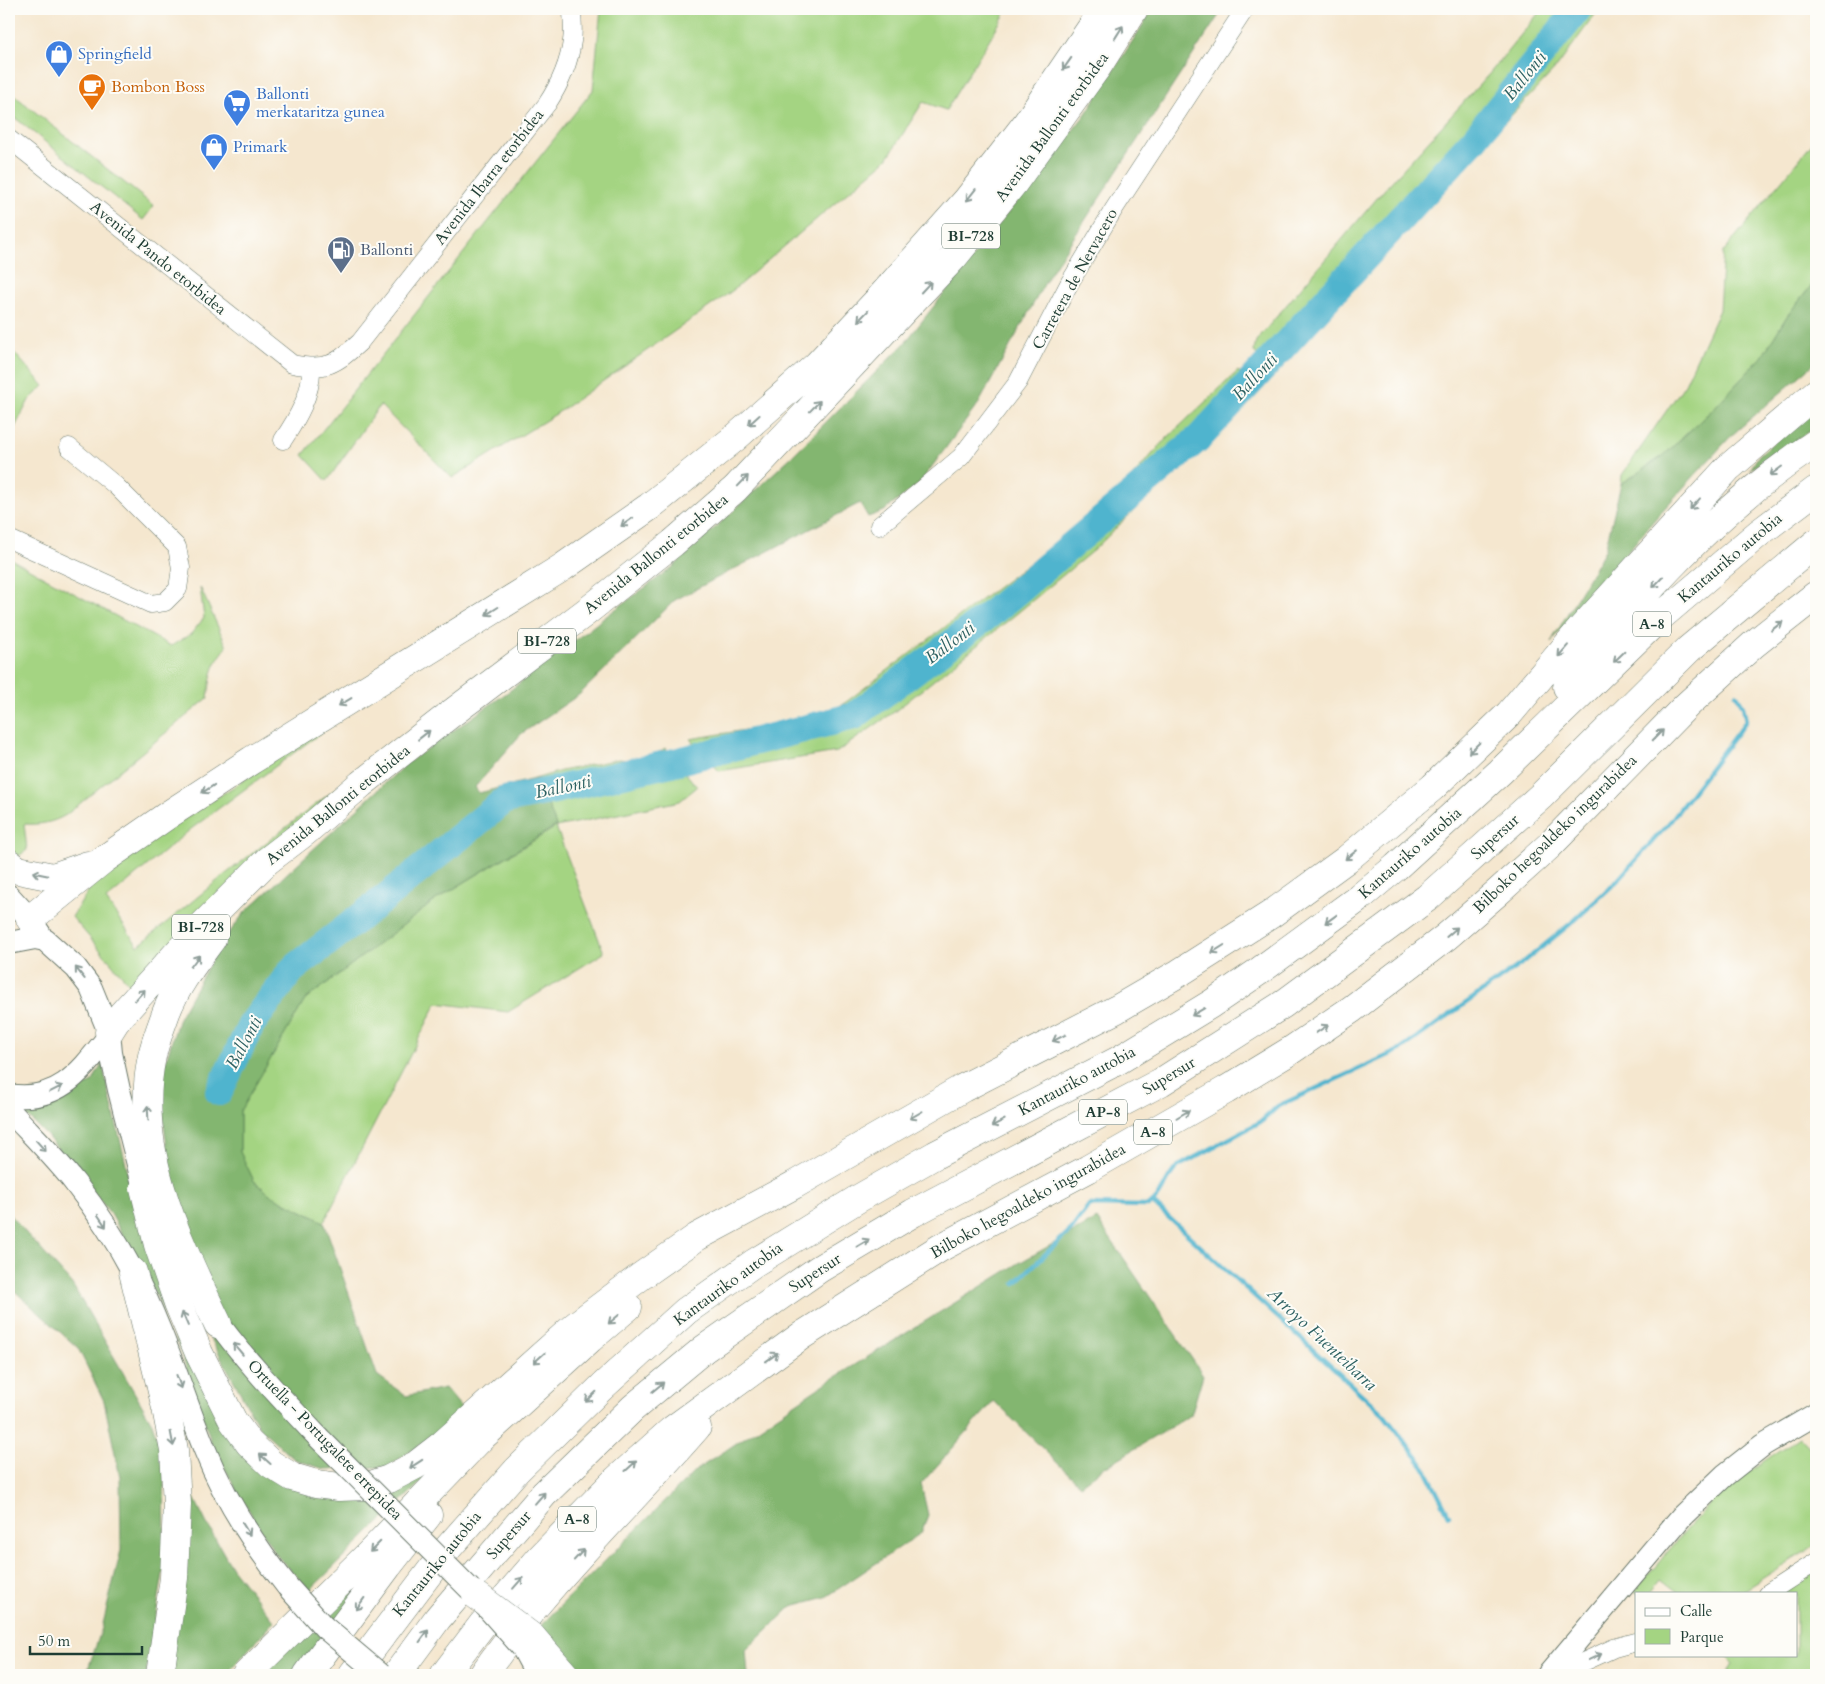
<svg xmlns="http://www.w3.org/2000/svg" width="1825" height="1684" font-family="Cardo,serif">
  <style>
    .green { fill: #a4d482; stroke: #62885b }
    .forest { fill: #83b670; stroke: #517a52 }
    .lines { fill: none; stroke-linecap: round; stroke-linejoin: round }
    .stream { stroke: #4fb4ce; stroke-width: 4.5 }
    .river { stroke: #4fb4ce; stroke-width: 28 }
    .minor-casing { stroke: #6a786a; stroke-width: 19 }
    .tertiary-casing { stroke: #6a786a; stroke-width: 24 }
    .primary-casing { stroke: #6a786a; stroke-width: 29 }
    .motorway-casing { stroke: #6a786a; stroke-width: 29 }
    .minor { stroke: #fff; stroke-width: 18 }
    .tertiary { stroke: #fff; stroke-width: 22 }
    .primary { stroke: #fff; stroke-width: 28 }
    .motorway { stroke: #fff; stroke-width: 28 }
    .tertiary-bridge-casing { stroke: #6a786a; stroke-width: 24; stroke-linecap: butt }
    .motorway-bridge-casing { stroke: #6a786a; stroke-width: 29; stroke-linecap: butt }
    .tertiary-bridge { stroke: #fff; stroke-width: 22 }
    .motorway-bridge { stroke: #fff; stroke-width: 28 }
    .oneway { stroke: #8f9e9a }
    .labels { text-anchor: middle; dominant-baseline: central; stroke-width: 4; stroke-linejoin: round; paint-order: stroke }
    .shield { fill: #fdfcf7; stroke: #62766e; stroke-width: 1 }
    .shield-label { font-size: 15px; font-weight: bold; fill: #1f3d34 }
    .shop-label { font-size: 16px; fill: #366cbe; stroke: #fdfcf7; text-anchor: start }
    .food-label { font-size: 16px; fill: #c56008; stroke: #fdfcf7; text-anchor: start }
    .street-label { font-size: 16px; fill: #1f3d34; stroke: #fdfcf7 }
    .service-label { font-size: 16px; fill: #4e5e75; stroke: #fdfcf7; text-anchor: start }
    .water-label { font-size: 18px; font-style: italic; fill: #2d6162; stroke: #fdfcf7 }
  </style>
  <rect width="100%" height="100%" fill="#fdfcf7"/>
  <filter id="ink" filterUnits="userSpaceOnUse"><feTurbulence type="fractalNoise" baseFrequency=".02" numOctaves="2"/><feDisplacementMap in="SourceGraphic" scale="10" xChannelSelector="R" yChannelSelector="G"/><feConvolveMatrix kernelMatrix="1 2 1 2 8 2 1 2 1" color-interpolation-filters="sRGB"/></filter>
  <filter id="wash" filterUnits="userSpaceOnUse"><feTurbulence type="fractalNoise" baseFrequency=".0096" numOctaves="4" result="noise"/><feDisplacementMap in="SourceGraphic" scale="20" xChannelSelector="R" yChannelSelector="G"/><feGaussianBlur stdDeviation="1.12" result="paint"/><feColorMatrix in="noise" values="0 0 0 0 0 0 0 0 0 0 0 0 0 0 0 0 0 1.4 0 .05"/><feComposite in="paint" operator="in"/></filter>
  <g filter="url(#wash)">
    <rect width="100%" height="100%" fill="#f5e7cf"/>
    <path class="green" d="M601 9H1008L946 110 923 102 887 159 732 291 556 414 452 478 380 405 327 481 303 455 593 90Z
      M1542 9H1599L1557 67 1317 322 1276 369 1254 352 1256 341 1384 190 1490 73Z
      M10 92 154 206 143 220 9 113Z
      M1816 139V280L1787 316 1762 357 1714 408 1663 456 1621 484 1622 475 1685 384 1719 310 1723 252Z
      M9 347 44 386 29 400 9 439Z
      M1238 371 1259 388 1220 425 1096 548 1015 615 894 712 837 752 719 771 690 739 799 721 828 713 846 702 1072 531 1114 497 1165 440Z
      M9 558 171 646 191 634 204 618 200 587 227 647C212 665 211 675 208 698L66 815C52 823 40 825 24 824L27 850 17 857 9 853Z
      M349 712 191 829 106 900 138 946 223 876 346 781 213 902 146 966 130 985 72 917 99 874Z
      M665 748 697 787 680 801 556 827 604 953 508 1012 437 1003 324 1222 272 1196 254 1181 240 1152V1111L305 1000 437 899 556 827 538 778 561 771 619 759 644 763Z
      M1800 1437 1815 1453 1816 1457V1545L1739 1593H1679L1661 1579 1650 1593H1637L1635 1591 1690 1525 1731 1483Z
      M1816 1572V1675H1728L1734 1664 1726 1655H1796V1593H1782Z"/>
    <path class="forest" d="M1153 9H1223L1048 277 979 403 919 484 884 511 868 517 860 503 675 600 580 694 521 734 475 787 479 793 538 778 556 826 437 899 305 1000 240 1111V1152L254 1181 272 1196 324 1222 377 1375 406 1396 445 1388 466 1413 388 1467 324 1469 294 1459 259 1427 198 1315 200 1266 170 1172 159 1083 179 1018 220 945 245 912 406 764 508 692 609 614 673 567 791 457 904 344 1085 115Z
      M1816 280V362L1732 435 1661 512 1551 642 1605 550 1621 484 1663 456 1714 408 1762 357 1787 316Z
      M1816 405V427L1750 470 1759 455Z
      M102 1063 128 1173 168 1298 220 1408 333 1497 473 1432 310 1590 277 1556 236 1489 212 1444 178 1344 156 1295 111 1214 48 1137 18 1107 41 1108 68 1098 93 1081Z
      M9 1214 72 1284 152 1423 164 1458 165 1562 146 1675H86L102 1628 121 1550 120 1477 104 1401 78 1348 9 1286Z
      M1097 1219 1203 1375 1191 1415 1103 1468 1080 1485 994 1401 921 1484 928 1515 921 1533 826 1597 792 1606 746 1650 748 1675H578L540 1626 695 1471 829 1381 1019 1263Z
      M183 1475 206 1522 232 1568 274 1621 226 1675H170Z
      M384 1555 298 1675H256Z"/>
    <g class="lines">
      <path class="stream" d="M1153 1203 1384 1415 1424 1466 1449 1515
        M1015 1283 1072 1229 1089 1205 1148 1206C1163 1197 1165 1179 1177 1167L1262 1121 1278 1106 1400 1050 1525 961 1575 920 1616 882 1669 823 1746 721 1743 706 1736 694"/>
      <path class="river" d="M219 1092 251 1025 292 970 386 897 505 800 554 790 671 763 854 716 989 615 1200 437 1474 139 1578 9"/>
    </g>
  </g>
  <g filter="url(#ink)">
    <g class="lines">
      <g class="minor-casing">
        <path id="minor" d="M9 139 292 364C326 371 335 365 360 342L547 104C560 84 569 65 572 41 574 30 572 19 572 9
          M283 440C297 419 312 394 311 368
          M879 526 961 457 1018 382 1070 282 1114 209 1245 9
          M9 539 151 604 165 602 178 589 181 568 177 547 116 486 69 447
          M1768 1593 1816 1562
          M1555 1675 1614 1648 1636 1642"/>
      </g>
      <g class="tertiary-casing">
        <path id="tertiary" d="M9 896 30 919 40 934
          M9 943 35 938 45 940 76 968 91 988 109 1032 111 1053 119 1090 144 1188 151 1204
          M9 1095C59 1103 81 1071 109 1036
          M9 1110C31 1134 55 1157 75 1183 97 1211 116 1240 133 1272 163 1328 181 1391 205 1450 225 1500 254 1545 287 1586
          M208 1309C240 1355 279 1396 318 1437
          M522 1647 537 1675
          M1548 1675 1682 1516 1725 1475 1763 1445 1816 1414"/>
      </g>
      <g class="primary-casing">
        <path id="primary" d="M9 863 18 870 53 877 88 865
          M30 919 103 860 168 815 252 760 563 567 649 507 736 437 817 365 879 299 967 200 1026 124 1104 9
          M212 939C195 962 176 986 166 1013 161 1027 155 1042 152 1056 132 1150 179 1242 218 1324
          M109 1032 116 1021 200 928 267 861 305 832 361 784 448 716 586 612 673 543 735 489 954 257 1013 184 1098 66 1134 9"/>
      </g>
      <g class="motorway-casing">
        <path id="motorway" d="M1567 687C1639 596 1719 507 1816 443
          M144 1188 158 1245 178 1303 199 1353 233 1421 249 1443 271 1464 292 1477 316 1484 339 1487 368 1486 389 1479 416 1465 443 1444 575 1326 640 1277 697 1237 794 1185 963 1088 1117 1009 1179 973 1270 915 1347 859 1433 787 1509 714 1580 630 1728 468 1816 393
          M133 1272 166 1408 174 1450 177 1504 174 1578 160 1675
          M532 1637 565 1675
          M246 1675 370 1553 482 1437 590 1339 628 1307
          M307 1675 388 1566 428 1515
          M352 1675 448 1548 517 1470 603 1386 686 1311 754 1263 856 1200 935 1155 1119 1060 1211 1004 1258 972 1359 898 1396 867 1500 772 1659 618 1759 533 1816 490
          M396 1675 438 1618 544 1494 633 1408 704 1349 819 1269 913 1213 1161 1082 1282 1005 1427 898 1541 796 1689 649 1816 543
          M444 1675 482 1625 541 1557 614 1482 672 1430 801 1336 940 1248 1088 1169 1226 1090 1290 1051 1352 1009 1446 937 1498 892 1550 845 1686 706 1754 644 1816 595
          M483 1675C545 1584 626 1509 697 1427"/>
      </g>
      <use href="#minor" class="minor"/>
      <use href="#tertiary" class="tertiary"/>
      <use href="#primary" class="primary"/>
      <use href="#motorway" class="motorway"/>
      <g class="tertiary-bridge-casing">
        <path id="tertiary-bridge" d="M318 1437 476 1595 522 1647
          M287 1586 324 1627 381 1675"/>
      </g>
      <g class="motorway-bridge-casing">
        <path id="motorway-bridge" d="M476 1595 532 1637"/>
      </g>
      <use href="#tertiary-bridge" class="tertiary-bridge"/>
      <use href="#motorway-bridge" class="motorway-bridge"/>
    </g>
    <defs><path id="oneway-shaft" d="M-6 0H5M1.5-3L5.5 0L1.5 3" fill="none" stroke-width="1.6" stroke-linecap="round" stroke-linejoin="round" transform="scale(1.25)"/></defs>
    <g class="oneway">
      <use href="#oneway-shaft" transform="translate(1119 32) rotate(-58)"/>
      <use href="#oneway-shaft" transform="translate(1067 64) rotate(125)"/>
      <use href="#oneway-shaft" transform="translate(971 195) rotate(128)"/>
      <use href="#oneway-shaft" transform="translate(926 287) rotate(-47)"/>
      <use href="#oneway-shaft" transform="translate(863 316) rotate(134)"/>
      <use href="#oneway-shaft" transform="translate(815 406) rotate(-46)"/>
      <use href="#oneway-shaft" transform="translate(754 420) rotate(138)"/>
      <use href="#oneway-shaft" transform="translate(1776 471) rotate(143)"/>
      <use href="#oneway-shaft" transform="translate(743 481) rotate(-46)"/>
      <use href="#oneway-shaft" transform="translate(1695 504) rotate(132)"/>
      <use href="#oneway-shaft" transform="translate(627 522) rotate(145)"/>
      <use href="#oneway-shaft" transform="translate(1658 582) rotate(133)"/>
      <use href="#oneway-shaft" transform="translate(492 611) rotate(148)"/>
      <use href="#oneway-shaft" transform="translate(1777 626) rotate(-38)"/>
      <use href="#oneway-shaft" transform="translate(1563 651) rotate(131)"/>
      <use href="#oneway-shaft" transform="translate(1619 657) rotate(136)"/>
      <use href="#oneway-shaft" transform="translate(345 702) rotate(149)"/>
      <use href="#oneway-shaft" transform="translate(424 735) rotate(-38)"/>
      <use href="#oneway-shaft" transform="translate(1658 735) rotate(-45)"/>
      <use href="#oneway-shaft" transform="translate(1474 748) rotate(136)"/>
      <use href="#oneway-shaft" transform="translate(208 789) rotate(147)"/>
      <use href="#oneway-shaft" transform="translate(1351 855) rotate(142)"/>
      <use href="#oneway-shaft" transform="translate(40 874) rotate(-169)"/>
      <use href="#oneway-shaft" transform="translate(1331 919) rotate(144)"/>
      <use href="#oneway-shaft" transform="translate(1452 932) rotate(-41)"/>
      <use href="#oneway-shaft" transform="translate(1218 949) rotate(148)"/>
      <use href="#oneway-shaft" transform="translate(195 961) rotate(-53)"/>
      <use href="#oneway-shaft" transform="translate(80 973) rotate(-128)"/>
      <use href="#oneway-shaft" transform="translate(140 995) rotate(-48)"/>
      <use href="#oneway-shaft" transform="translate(1198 1012) rotate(149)"/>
      <use href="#oneway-shaft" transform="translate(1322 1029) rotate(-34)"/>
      <use href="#oneway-shaft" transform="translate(1059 1038) rotate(153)"/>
      <use href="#oneway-shaft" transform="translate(56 1089) rotate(-27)"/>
      <use href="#oneway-shaft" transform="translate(148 1113) rotate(-93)"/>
      <use href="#oneway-shaft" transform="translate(1183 1114) rotate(-30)"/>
      <use href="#oneway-shaft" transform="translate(916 1115) rotate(150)"/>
      <use href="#oneway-shaft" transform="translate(998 1123) rotate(153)"/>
      <use href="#oneway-shaft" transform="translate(41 1146) rotate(48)"/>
      <use href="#oneway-shaft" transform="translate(102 1221) rotate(56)"/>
      <use href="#oneway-shaft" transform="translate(863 1243) rotate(-31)"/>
      <use href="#oneway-shaft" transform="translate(185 1319) rotate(-113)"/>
      <use href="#oneway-shaft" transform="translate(614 1319) rotate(140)"/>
      <use href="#oneway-shaft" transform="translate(238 1349) rotate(-130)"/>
      <use href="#oneway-shaft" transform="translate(772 1357) rotate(-36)"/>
      <use href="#oneway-shaft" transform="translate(539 1358) rotate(138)"/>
      <use href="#oneway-shaft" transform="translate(179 1382) rotate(70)"/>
      <use href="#oneway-shaft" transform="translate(658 1387) rotate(-40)"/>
      <use href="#oneway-shaft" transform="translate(591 1397) rotate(136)"/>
      <use href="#oneway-shaft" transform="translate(172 1439) rotate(79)"/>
      <use href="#oneway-shaft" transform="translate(265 1459) rotate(-138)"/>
      <use href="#oneway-shaft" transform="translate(416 1464) rotate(147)"/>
      <use href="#oneway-shaft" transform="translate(631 1466) rotate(-42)"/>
      <use href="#oneway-shaft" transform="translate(540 1498) rotate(-49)"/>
      <use href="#oneway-shaft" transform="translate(246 1529) rotate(58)"/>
      <use href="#oneway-shaft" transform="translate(375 1547) rotate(135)"/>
      <use href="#oneway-shaft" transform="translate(579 1555) rotate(-47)"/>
      <use href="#oneway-shaft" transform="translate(518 1583) rotate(-49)"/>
      <use href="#oneway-shaft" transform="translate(360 1604) rotate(126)"/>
      <use href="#oneway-shaft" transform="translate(424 1636) rotate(-54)"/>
      <use href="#oneway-shaft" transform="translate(1595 1657) rotate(-25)"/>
    </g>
  </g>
  <defs>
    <g id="shop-pin" transform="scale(1.4375)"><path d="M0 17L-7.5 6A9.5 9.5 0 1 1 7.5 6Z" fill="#3f7fe0" stroke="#fdfcf7"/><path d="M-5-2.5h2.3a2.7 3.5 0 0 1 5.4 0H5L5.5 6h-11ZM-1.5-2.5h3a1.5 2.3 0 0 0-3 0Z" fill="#fff"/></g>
    <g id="cafe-pin" transform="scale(1.4375)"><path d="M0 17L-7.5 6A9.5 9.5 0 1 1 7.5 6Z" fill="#e8710a" stroke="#fdfcf7"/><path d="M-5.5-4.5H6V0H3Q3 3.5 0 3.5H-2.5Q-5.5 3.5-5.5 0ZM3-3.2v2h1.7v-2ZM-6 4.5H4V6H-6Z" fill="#fff"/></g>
    <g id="supermarket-pin" transform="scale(1.4375)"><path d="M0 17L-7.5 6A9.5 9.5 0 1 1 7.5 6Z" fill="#3f7fe0" stroke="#fdfcf7"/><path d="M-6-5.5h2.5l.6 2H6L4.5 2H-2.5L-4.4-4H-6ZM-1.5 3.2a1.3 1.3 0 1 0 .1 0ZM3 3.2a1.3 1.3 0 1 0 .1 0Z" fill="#fff"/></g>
    <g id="fuel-pin" transform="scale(1.4375)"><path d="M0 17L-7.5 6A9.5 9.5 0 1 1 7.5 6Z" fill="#5c6f8a" stroke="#fdfcf7"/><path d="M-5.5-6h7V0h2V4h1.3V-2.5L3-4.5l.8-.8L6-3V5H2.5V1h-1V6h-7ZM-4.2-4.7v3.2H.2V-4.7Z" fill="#fff"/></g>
  </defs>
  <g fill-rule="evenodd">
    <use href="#shop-pin" x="59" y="54"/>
    <use href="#cafe-pin" x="92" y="87"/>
    <use href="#supermarket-pin" x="237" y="103"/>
    <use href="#shop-pin" x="214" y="147"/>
    <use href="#fuel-pin" x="341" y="250"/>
  </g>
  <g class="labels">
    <g class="shield">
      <rect x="942" y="223.5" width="58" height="25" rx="4"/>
      <rect x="1633" y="611.5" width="38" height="25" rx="4"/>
      <rect x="518" y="628.5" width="58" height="25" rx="4"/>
      <rect x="172" y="914.5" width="58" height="25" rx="4"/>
      <rect x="1079" y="1099.5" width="48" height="25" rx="4"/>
      <rect x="1134" y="1119.5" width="38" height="25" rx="4"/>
      <rect x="558" y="1506.5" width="38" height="25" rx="4"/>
    </g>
    <g class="shield-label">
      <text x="971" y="236">BI-728</text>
      <text x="1652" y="624">A-8</text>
      <text x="547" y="641">BI-728</text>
      <text x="201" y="927">BI-728</text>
      <text x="1103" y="1112">AP-8</text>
      <text x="1153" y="1132">A-8</text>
      <text x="577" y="1519">A-8</text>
    </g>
    <g class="shop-label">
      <text x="78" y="54">Springfield</text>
      <text x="256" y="94">Ballonti<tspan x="256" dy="18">merkataritza gunea</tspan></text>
      <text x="233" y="147">Primark</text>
    </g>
    <g class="food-label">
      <text x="111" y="87">Bombon Boss</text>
    </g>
    <g class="street-label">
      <text transform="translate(1052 127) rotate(-54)">Avenida Ballonti etorbidea</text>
      <text transform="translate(489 177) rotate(-52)">Avenida Ibarra etorbidea</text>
      <text transform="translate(158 258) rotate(39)">Avenida Pando etorbidea</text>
      <text transform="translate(1075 279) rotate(-61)">Carretera de Nervacero</text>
      <text transform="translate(656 554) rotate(-39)">Avenida Ballonti etorbidea</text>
      <text transform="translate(1730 558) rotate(-40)">Kantauriko autobia</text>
      <text transform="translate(338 805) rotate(-39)">Avenida Ballonti etorbidea</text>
      <text transform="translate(1555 834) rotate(-44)">Bilboko hegoaldeko ingurabidea</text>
      <text transform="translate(1495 837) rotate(-42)">Supersur</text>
      <text transform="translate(1410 853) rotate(-41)">Kantauriko autobia</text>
      <text transform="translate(1169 1076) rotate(-31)">Supersur</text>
      <text transform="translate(1077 1081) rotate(-28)">Kantauriko autobia</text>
      <text transform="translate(1028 1201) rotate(-29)">Bilboko hegoaldeko ingurabidea</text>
      <text transform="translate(815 1273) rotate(-33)">Supersur</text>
      <text transform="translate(728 1284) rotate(-36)">Kantauriko autobia</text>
      <text transform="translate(325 1440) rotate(46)">Ortuella - Portugalete errepidea</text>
      <text transform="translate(509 1535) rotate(-49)">Supersur</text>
      <text transform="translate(437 1564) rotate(-51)">Kantauriko autobia</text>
    </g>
    <g class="service-label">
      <text x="360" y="250">Ballonti</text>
    </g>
    <g class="water-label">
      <text transform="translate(1525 76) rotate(-51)">Ballonti</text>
      <text transform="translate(1255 377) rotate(-47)">Ballonti</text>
      <text transform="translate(950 643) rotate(-37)">Ballonti</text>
      <text transform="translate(563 787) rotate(-12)">Ballonti</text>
      <text transform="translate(244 1043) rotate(-62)">Ballonti</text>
      <text transform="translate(1322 1339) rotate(43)">Arroyo Fuenteibarra</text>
    </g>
  </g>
  <rect width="1825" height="1684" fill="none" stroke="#fdfcf7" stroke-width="30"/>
  <rect x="1635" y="1592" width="162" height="65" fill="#fdfcf7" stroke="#a4b0a9"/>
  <rect x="1645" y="1608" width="25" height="8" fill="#ffffff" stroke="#a4b0a9"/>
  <text x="1680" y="1616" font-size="15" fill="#1f3d34">Calle</text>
  <rect x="1645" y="1629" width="25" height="15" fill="#a4d482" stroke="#a4b0a9"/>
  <text x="1680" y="1642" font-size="15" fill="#1f3d34">Parque</text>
  <path d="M30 1646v8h112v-8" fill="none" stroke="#1f3d34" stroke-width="2.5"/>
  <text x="38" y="1646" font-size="15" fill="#1f3d34" stroke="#fdfcf7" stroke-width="4" paint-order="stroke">50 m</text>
</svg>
